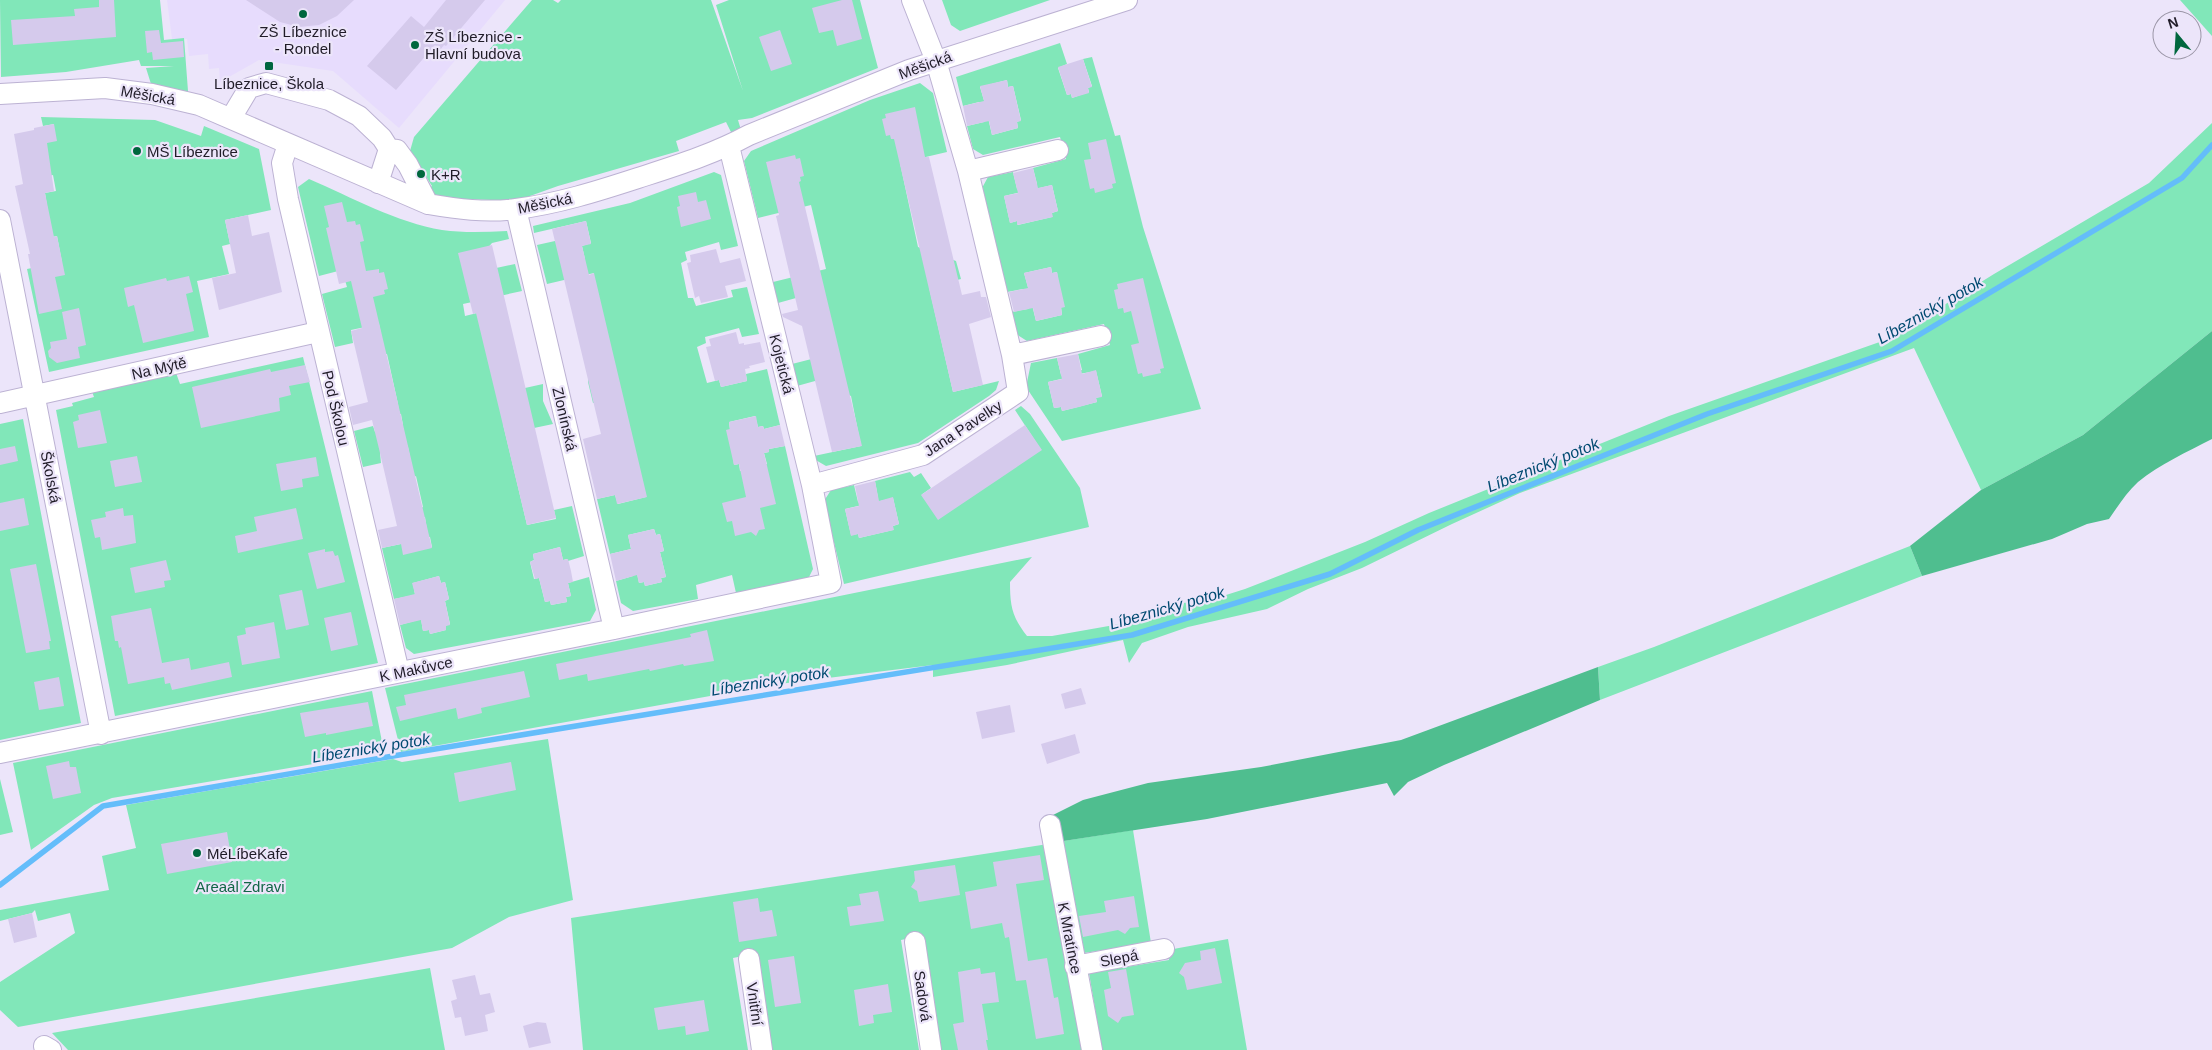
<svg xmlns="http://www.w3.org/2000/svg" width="2212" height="1050" font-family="Arial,sans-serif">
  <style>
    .built { fill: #e7dcfd }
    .green { fill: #81e7b9 }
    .forest { fill: #4fbe8f }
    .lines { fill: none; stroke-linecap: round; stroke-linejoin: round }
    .stream { stroke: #64bdfa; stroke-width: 5.5 }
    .building { fill: #d5caec }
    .minor-casing { stroke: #bcb2d3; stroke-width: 22 }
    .minor { stroke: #fff; stroke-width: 20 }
    .poi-dot { fill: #00673e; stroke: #ece5fa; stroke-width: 2 }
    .labels { text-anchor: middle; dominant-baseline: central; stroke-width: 4.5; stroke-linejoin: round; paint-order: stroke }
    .poi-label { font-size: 15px; fill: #201c28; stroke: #ece5fa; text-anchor: start }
    .street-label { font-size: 15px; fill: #201c28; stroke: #ece5fa }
    .park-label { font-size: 15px; fill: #126647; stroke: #ece5fa }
    .water-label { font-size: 16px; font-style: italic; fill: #004a71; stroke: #ece5fa }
  </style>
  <rect width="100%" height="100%" fill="#ece5fa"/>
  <path class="built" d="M167 0H505L399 128 333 71 259 60 220 82 219 68 209 69 208 54 189 56 187 39H172Z"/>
  <path class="green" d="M0 0H160L164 40 184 38 188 91H176L151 84 146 68 174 66H141L139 60 66 72 1 77Z
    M532 0H553L558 3 561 0H711L743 91 716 5 729 0H860L878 68 752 118 738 120 741 130 732 134 726 122 676 141 679 151 558 186 516 201 439 198 428 189 432 186 410 151 414 137Z
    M942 0H1050L960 31 951 25Z
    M2180 0H2212V36Z
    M1060 43 1067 64 1058 68 1067 95 1071 94 1072 98 1089 92 1088 88 1092 86 1083 59 1092 57 1115 136 1120 135 1143 227 1201 409 1062 441 1026 387 1031 363 1057 358 1061 375 1065 378 1048 382 1054 408 1061 407 1062 411 1097 402 1096 398 1102 396 1096 371 1079 374 1078 371 1082 370 1078 354 1110 345 1104 324 1027 341 1016 334 1011 312 1028 309 1032 305 1036 321 1062 315 1057 272 1052 273 1051 267 1024 273 1029 291 1023 289 1007 292 982 188 988 177 1013 172 1017 189 1021 192 1004 196 1010 223 1017 221 1018 225 1052 217V213L1058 211 1052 185 1035 189 1037 184 1033 168 1066 159 1060 137 983 155 973 149 967 126 984 122 988 118 992 135 1018 128 1017 122 1021 120 1013 86 1008 87 1007 80 980 87 985 104 979 102 963 106 956 77Z
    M920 83 933 93 947 152 900 163 918 247 956 261 961 279 929 287 953 392 999 381 996 390 989 396 918 443 826 466 814 459V456L861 446 851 396 815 381 797 386 792 364 839 352 796 298 778 303 773 282 826 269 811 205 758 218 744 161 751 151 870 100Z
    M41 117 155 120 201 136 204 126 259 149 271 210 225 220 230 244 222 246 229 274 197 281 209 337 49 372 27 269 62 262 57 236 52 237 45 193 56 191 53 175 23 182 47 143 54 124 43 126Z
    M2212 123V331L2083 435 1981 490 1914 348 1520 493 1452 524 1362 568 1308 589 1267 609 1188 627 1142 643 1129 663 1123 640 1007 665 933 677V665L771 685 401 752 385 688 1032 557 1010 582C1010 606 1012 617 1027 636H1052L1120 624 1181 603 1207 601 1245 589 1365 542 1429 513 1669 416 1891 338 1994 274 2149 183Z
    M714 172 721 175 738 246 721 250 719 242 685 252 687 260 681 263 688 298H693L696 306 733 297 731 290 747 287 759 334 742 337 739 328 705 337 706 343 697 347 707 383 719 380 721 387 747 381 746 374 767 369 780 425 764 429 763 426 758 427 755 416 729 422 734 465 739 464 740 471 767 464 764 453 769 452V449L785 446 813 569 808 579 736 593 732 575 696 585 698 599 633 611 621 603 616 581 633 576 637 573 639 583 644 582 645 586 662 582 661 578 666 577 660 552 664 551 660 534 656 535 654 529 628 535 631 549 610 554 597 499 615 495 618 504 646 497 622 396 593 403 588 382 594 273 547 284 537 245 555 241 585 259 582 246 591 243 586 221 534 233 533 226 630 203Z
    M309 179C351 197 398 223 442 230 464 233 485 232 507 231L509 239 492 243 464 275 515 264 522 291 463 304 465 316 477 313 525 388 543 384V401L553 424 534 428 503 424 527 525 556 519 554 510 572 506 584 556 568 561 567 559 563 560 560 547 533 554 534 560 530 562 534 579 539 578 545 602 550 601 551 605 567 602 566 597 571 596 568 583 589 577 596 610 590 621 414 654 406 648 400 625 421 619 423 631 429 630 430 634 446 630 445 626 450 624 445 601 449 599 445 582 441 583 439 576 413 583 415 595 394 599 382 548 401 544 432 547 430 537H428L425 517H423L421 508 423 507 416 476 414 477 408 447 380 453 381 463 363 467 354 431 373 426 375 432 403 425 401 414H399L398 404 387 354H385L379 324 351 330 353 343 335 347 322 294 347 287 342 270 319 276 298 187Z
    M303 357 378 663 115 716 56 410 73 406 72 403 94 397 91 389 175 370 180 384Z
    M1021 406 1030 414 1080 488 1089 527 844 584 824 501 831 490 854 485 858 502 862 505 845 509 851 535 858 534 859 538 893 530V526L899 524 893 498 876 502 878 498 875 481 910 472 914 477 921 473 931 488 921 495 1041 450 1015 410Z
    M23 419 81 723 0 740V424Z
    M1910 546 1922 576 1600 700 1598 667 1654 647Z
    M372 691 384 752 112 798 94 805 31 850 13 763Z
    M548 739 573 900 509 917 452 948 18 1027 0 1010V982L75 933 70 913 38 921 35 910 32 913 0 921V910L109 890 102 856 136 848 126 805 393 759 402 762Z
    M0 779 13 832 0 835Z
    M1133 830 1151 943 1077 954 1057 842Z
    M1048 844 1083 1050H939L920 936 901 940 919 1050H768L753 954 733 958 748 1050H583L571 918Z
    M1228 939 1247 1050H1102L1089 973 1169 960 1168 950Z
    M430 968 445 1050H68L52 1033Z"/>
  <path class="forest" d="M2212 331V439C2187 452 2160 464 2138 482 2127 492 2118 506 2109 519L2087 524 2052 539 1922 576 1910 546 1981 490 2083 435Z
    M1598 667 1600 700 1444 765 1408 782 1394 796 1387 783 1207 819 1057 842 1051 816 1083 800 1148 783 1261 767 1401 740Z"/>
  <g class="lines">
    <path class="stream" d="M0 885 103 806 399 755 1132 635 1330 574 1418 530 1707 414 1892 351 2182 178 2212 145"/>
  </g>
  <path class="building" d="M99 0H114L116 37 13 45 11 20 75 16 74 9 99 7Z
    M246 0H354L337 16 319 25 299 27 280 22Z
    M446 0H485L446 46 444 45 440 50 435 45 396 90 367 66 411 16 424 27Z
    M842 0H852L862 39 837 46 833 30 819 33 812 8Z
    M159 30 161 43 183 41 184 57 153 60 152 52 147 53 145 31Z
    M780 30 792 64 771 71 759 37Z
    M1083 59 1092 87 1088 88 1089 93 1072 98 1071 94 1067 95 1058 67Z
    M1007 80 1008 87 1013 86 1021 121 1017 122 1018 128 992 135 989 121 967 126 963 106 984 101 980 86Z
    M915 107 925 157H929L962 295 980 291 981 297H986L991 317 969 324 983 385 953 392 894 139H891L890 135 886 136 882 119 886 118 885 114Z
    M54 124 57 141 47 143 54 191 45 193 54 237 57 236 65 275 55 277 62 309 39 314 28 254H30L15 186 23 184 14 134 34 130V128Z
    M1106 139 1116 183 1112 184 1113 188 1095 193 1094 188 1090 189 1084 160 1091 159 1088 143Z
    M795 155 796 159 800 158 804 176 800 177 801 181 799 182 862 446 832 452 802 326 783 317 782 314 798 310 776 216 779 215 766 162Z
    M1033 168 1038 188 1052 185 1058 211 1052 213 1053 217 1017 225V221L1010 223 1004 196 1018 193 1013 173Z
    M696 192 698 202 706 200 711 219 681 227 677 207 680 206 678 196Z
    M342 202 347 222 355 221 356 225 360 224 364 241 360 242 366 271 379 269V273L384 272 388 289 384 290 385 294 373 297 432 548 403 555 401 544 382 548 378 530 397 526 380 453 372 420 353 425 349 407 368 402 351 331 362 328 351 281 339 284 326 228 329 227 324 206Z
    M248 215 252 236 269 232 282 292 219 310 212 278 236 273 225 220Z
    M586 221 591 244 582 246 589 275 594 273 647 497 617 504 615 495 597 499 591 474 583 439 601 434 552 229Z
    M492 245 556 518 527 525 476 313 473 314 458 253Z
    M716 249 720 263 740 258 746 281 725 286 728 297 701 303 699 296 695 298 687 263 691 262 690 255Z
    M1051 267 1052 273 1057 272 1065 307 1061 308 1062 315 1036 321 1033 308 1014 312 1009 292 1028 288 1024 273Z
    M189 276 193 292 186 294 194 331 143 343 134 305 128 307 124 288 166 278 167 281Z
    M1143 278 1164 368 1160 369 1161 373 1143 377 1142 373 1138 374 1131 345 1139 343 1131 311 1124 313 1123 308 1118 309 1114 290 1118 289 1117 284Z
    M79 308 86 345 78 347 80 358 57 363 49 357 48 351 51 348 50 342 67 339 62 312Z
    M736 332 739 344 744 343V345L760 342 765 362 749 366 750 368 745 369 747 381 721 387 719 380 715 381 706 347 711 346 709 339Z
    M1078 354 1082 374 1096 370 1102 397 1096 398 1097 402 1079 407 1062 411 1061 407 1054 408 1048 382 1062 379 1057 358Z
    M305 365 310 382 289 386 291 395 279 398 280 411 201 428 192 387 270 369 271 372Z
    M100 410 107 443 78 448 73 422 79 420 78 415Z
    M756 416 758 427 763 426 764 429 780 425 785 446 769 449V452L764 453 776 504 760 508 765 529 759 530 756 536 751 532 735 536 732 521 727 522 722 503 746 497 739 464 734 465 726 430 730 429 729 422Z
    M1025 425 1042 450 938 520 921 495Z
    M15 446 18 461 0 465V449Z
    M137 456 142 482 115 487 110 461Z
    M316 457 319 476 302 479 303 487 281 491 276 464Z
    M875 481 879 501 893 497 899 524 893 526 894 530 859 538 858 534 851 536 845 509 859 506 855 486Z
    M24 498 29 525 0 531V503Z
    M123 508 124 516 133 515 136 543 102 550 100 537 95 538 91 520 106 517 105 512Z
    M296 508 303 539 238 553 235 536 257 531 254 517Z
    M654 529 656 535 660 534 664 551 660 552 666 577 661 578 662 582 645 586 644 582 639 583 637 575 616 581 610 554 631 549 628 535Z
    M560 547 563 560 568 559 571 571 573 582 568 583 571 596 566 597 567 602 551 605 550 601 545 602 539 578 535 579 530 562 534 560 533 554Z
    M325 549V552L333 551 335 556 338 555 345 582 317 589 308 553Z
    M166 560 171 580 164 581 165 587 135 593 130 568Z
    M36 564 51 641H49L50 649 26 653 10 569Z
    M439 576 441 583 445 582 449 599 445 601 450 625 446 626V630L430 634 429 630 423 631 421 620 400 625 394 599 415 594 412 583Z
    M302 590 309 625 286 630 279 595Z
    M151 608 162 663 189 658 191 670 229 662 232 677 172 690 170 683 165 684 164 677 128 684 121 647 119 648 118 641H115L111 616Z
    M351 612 358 645 331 651 324 618Z
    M274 622 280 658 242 665 237 636 246 634 245 628Z
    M707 630 714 661 684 666 683 664 650 671 649 669 588 681 587 674 559 680 556 664 691 637 690 634Z
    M524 671 530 697 481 708 482 713 458 719 456 708 400 721 396 707 406 705 404 695Z
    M59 677 64 706 39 710 34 682Z
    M1081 688 1086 704 1065 709 1061 694Z
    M368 702 373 726 326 735V733L305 737 300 713Z
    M1010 705 1015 732 982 739 976 712Z
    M1075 734 1080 753 1047 764 1041 744Z
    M69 761 70 767H76L81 793 53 799 46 766Z
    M511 762 516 790 459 802 454 773Z
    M227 832 232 862 167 874 161 844Z
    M1040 855 1044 880 1016 884 1028 961 1047 958 1054 998 1058 997 1064 1034 1036 1039 1026 980 1016 981 1009 937 1005 938 1002 923 971 929 965 892 997 886 993 862Z
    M955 865 960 895 919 902 917 891 911 887 915 881 914 871Z
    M878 891 884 921 850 926 847 907 861 905 859 894Z
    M1134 896 1139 927 1130 928 1125 934 1118 930 1083 937 1079 916 1106 912 1104 901Z
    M758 898 760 912 772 910 777 936 739 942 733 902Z
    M32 913 37 937 14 943 8 919Z
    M1215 948 1222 983 1187 990 1184 977 1179 973 1185 963 1201 960 1200 951Z
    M794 956 801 1003 775 1007 768 960Z
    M980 968 981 974 995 972 999 1002 982 1004 988 1040H986L988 1050H958L953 1024 964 1022 958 972Z
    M1126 969 1134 1015 1122 1017 1118 1023 1108 1016 1104 990 1111 988 1108 972Z
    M475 975 480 995 490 993 495 1012 485 1015 488 1031 465 1036 461 1017 455 1018 451 1001 457 999 452 980Z
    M888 984 892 1012 873 1015 874 1023 859 1026 854 990Z
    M704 1000 709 1031 686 1035 685 1026 658 1030 654 1008Z
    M537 1022 546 1023 551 1043 529 1048 523 1026Z"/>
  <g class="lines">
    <g class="minor-casing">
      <path id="minor" d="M0 94 105 88 152 94 199 105 428 204C457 209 486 213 516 209 557 204 598 191 638 178 675 166 714 154 749 135L909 70 1127 0
        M231 118 249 88 266 83 329 100 359 116 382 138 389 149 378 183
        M288 144 282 163 288 199 399 672
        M389 149 397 150 408 165 428 204
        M968 171 1058 150
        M516 209 614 629
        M0 220 101 734
        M1012 355 1101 336
        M0 403 318 332
        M812 485 923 455 1018 392 1012 355 968 171 936 61 912 0
        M0 753 614 629 831 583 812 485 729 146
        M1050 825 1092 1050
        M915 942 931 1050
        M749 959 762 1050
        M1075 966 1164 949
        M44 1046 51 1050"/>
    </g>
    <use href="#minor" class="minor"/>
  </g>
  <g class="poi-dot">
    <circle cx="303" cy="14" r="5"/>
    <circle cx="415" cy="45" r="5"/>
    <rect x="264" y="61" width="10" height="10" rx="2.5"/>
    <circle cx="137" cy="151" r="5"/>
    <circle cx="421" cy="174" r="5"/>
    <circle cx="197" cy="853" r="5"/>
  </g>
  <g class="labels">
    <g class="poi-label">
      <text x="303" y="31" text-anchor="middle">ZŠ Líbeznice<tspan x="303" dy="17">- Rondel</tspan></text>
      <text x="425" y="36">ZŠ Líbeznice -<tspan x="425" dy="17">Hlavní budova</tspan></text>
      <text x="269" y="83" text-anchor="middle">Líbeznice, Škola</text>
      <text x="147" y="151">MŠ Líbeznice</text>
      <text x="431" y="174">K+R</text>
      <text x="207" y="853">MéLíbeKafe</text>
    </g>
    <g class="street-label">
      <text transform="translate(925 65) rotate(-20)">Měšická</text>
      <text transform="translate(148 95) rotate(10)">Měšická</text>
      <text transform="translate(545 203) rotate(-11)">Měšická</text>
      <text transform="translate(782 364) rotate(76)">Kojetická</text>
      <text transform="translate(159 368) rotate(-13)">Na Mýtě</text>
      <text transform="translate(336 408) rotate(77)">Pod Školou</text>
      <text transform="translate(565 419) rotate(77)">Zlonínská</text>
      <text transform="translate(963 428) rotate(-33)">Jana Pavelky</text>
      <text transform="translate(51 477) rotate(79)">Školská</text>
      <text transform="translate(416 669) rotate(-12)">K Makůvce</text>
      <text transform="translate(1070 938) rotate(79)">K Mratínce</text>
      <text transform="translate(1119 958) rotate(-11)">Slepá</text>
      <text transform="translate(923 996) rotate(82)">Sadová</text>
      <text transform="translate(755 1004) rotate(82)">Vnitřní</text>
    </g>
    <g class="park-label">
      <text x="240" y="886">Areaál Zdravi</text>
    </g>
    <g class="water-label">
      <text transform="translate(1930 310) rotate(-30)">Líbeznický potok</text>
      <text transform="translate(1543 465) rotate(-22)">Líbeznický potok</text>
      <text transform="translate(1167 608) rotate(-16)">Líbeznický potok</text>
      <text transform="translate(770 681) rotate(-9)">Líbeznický potok</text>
      <text transform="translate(371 748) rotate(-9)">Líbeznický potok</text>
    </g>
  </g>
  <g transform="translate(2177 35) rotate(342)"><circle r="24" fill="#ece5fa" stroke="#9a95a6"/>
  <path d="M0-4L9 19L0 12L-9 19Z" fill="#00673e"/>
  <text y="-8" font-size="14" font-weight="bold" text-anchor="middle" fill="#201c28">N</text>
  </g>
</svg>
